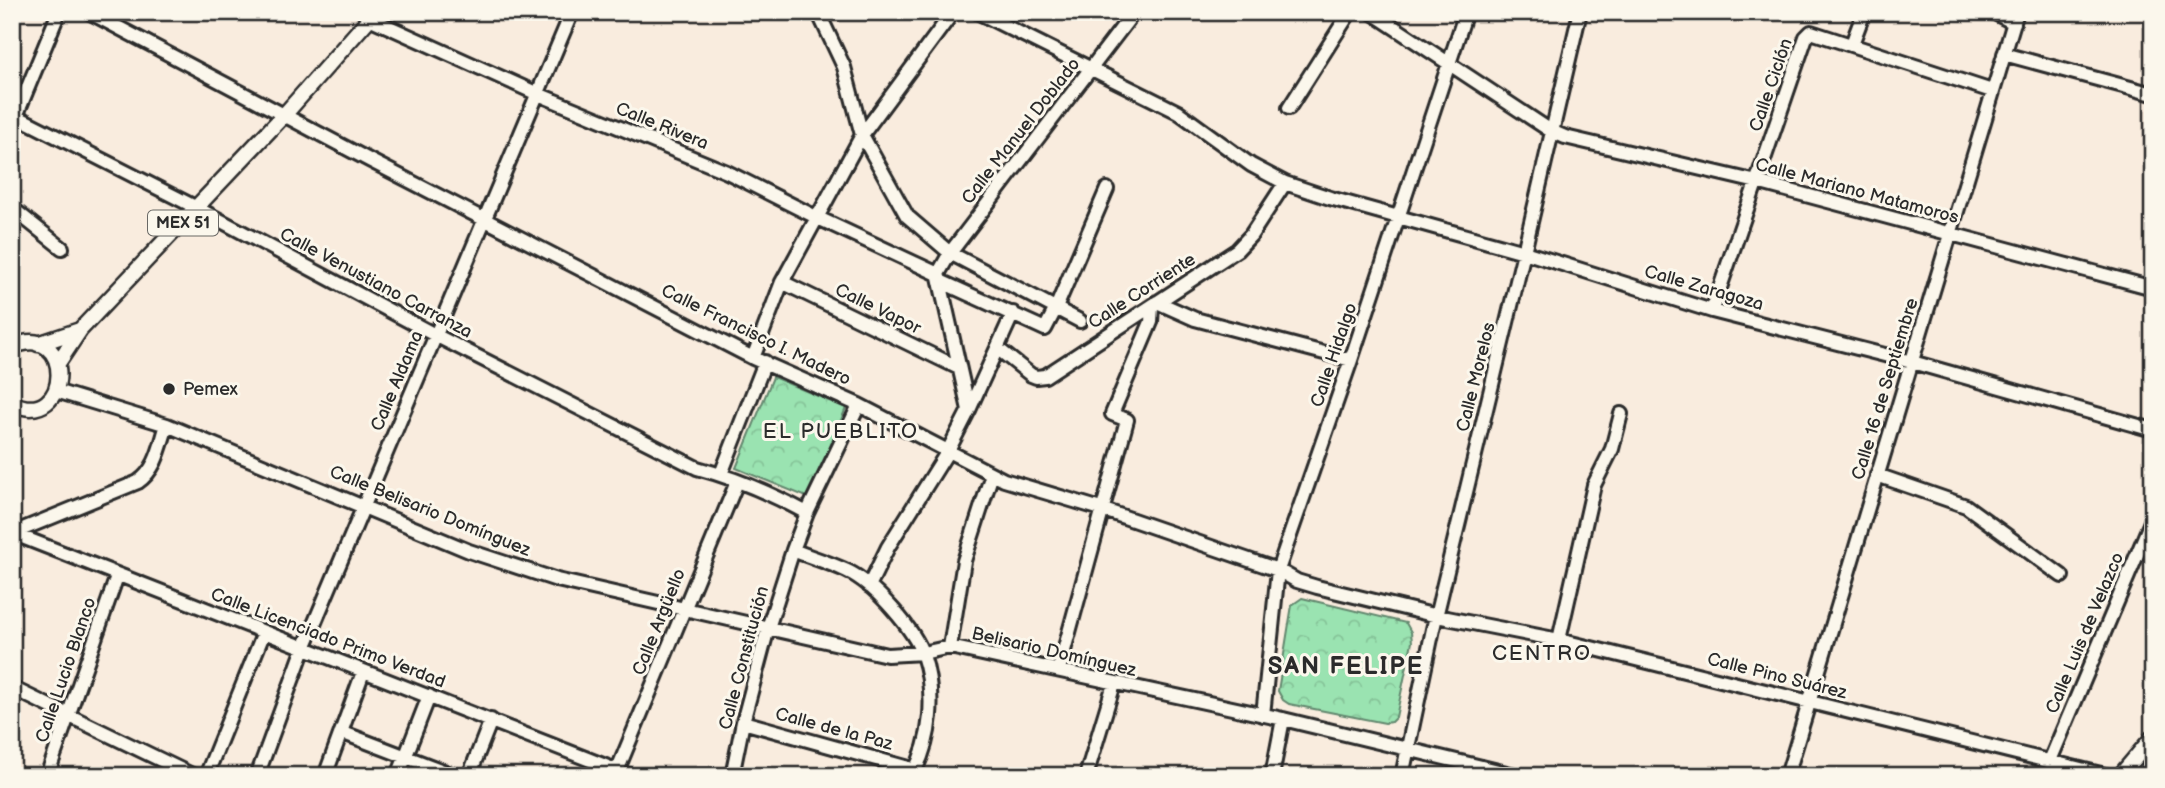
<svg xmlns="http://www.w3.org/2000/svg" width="2165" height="788" font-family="'Balsamiq Sans',sans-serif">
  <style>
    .forest { fill: url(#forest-crowns); stroke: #62876e; stroke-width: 2 }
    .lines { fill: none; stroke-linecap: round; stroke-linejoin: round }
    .minor-casing { stroke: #2b2b2b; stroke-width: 18 }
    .major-casing { stroke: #2b2b2b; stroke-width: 19 }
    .minor { stroke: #fbf7ec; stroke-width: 12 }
    .major { stroke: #fbf7ec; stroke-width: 14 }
    .poi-dot { fill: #2b2b2b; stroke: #fbf7ec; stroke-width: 2.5 }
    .labels { text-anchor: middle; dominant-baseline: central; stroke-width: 6; stroke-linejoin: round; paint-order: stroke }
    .shield { fill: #fbf7ec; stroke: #696865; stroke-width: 2 }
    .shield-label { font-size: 16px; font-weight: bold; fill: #2b2b2b }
    .street-label { font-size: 18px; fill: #2b2b2b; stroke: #fbf7ec }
    .poi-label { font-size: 18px; fill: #2b2b2b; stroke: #fbf7ec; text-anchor: start }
    .quarter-label { font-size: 21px; letter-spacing: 2px; fill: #2b2b2b; stroke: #fbf7ec }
    .district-label { font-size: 24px; font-weight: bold; letter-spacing: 2px; fill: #2b2b2b; stroke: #fbf7ec }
  </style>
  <defs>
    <pattern id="forest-crowns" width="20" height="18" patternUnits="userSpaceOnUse" patternTransform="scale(1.75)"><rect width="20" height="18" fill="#9ae3b1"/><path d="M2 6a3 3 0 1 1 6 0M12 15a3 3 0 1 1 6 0" fill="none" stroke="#85c398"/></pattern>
  </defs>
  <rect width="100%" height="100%" fill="#f9ecde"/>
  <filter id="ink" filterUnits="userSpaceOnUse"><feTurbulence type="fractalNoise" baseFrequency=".0143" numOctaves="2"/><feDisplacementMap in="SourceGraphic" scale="14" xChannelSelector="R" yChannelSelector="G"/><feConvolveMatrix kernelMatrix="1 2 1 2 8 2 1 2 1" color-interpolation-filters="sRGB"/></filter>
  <g filter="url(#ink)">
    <path class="forest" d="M773 377 846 408 809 498 736 468Z
      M1302 598 1406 623 1411 632 1412 642 1396 717 1391 722 1385 723 1289 704 1283 700 1278 691 1292 605Z"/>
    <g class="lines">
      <g class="minor-casing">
        <path id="minor" d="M89 12 369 160 753 358 859 405 1004 480 1101 509 1278 570 1297 581 1317 587 1437 616 1559 640 2109 776
          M818 12 844 67 862 135 907 216 950 253 1080 321
          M977 12 1178 112 1251 165 1285 183 1330 198 1524 252 1712 311 1912 362 2153 430
          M1371 12 1551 131 1565 137 1757 182 2153 288
          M1993 12 2014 23
          M369 18 538 94 727 172 816 217 938 274
          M1852 44 1864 12
          M2004 54 2153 94
          M1289 108 1350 12
          M12 114 197 208 435 335 697 468C735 478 772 494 807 513
          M12 126 59 12
          M12 208 62 248
          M938 274 950 253 1134 12
          M939 277 969 410
          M940 281 1045 329 1056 308 1107 189
          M782 282 959 368
          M1157 302 1195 319 1351 360
          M1712 311 1806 37 1811 32 1992 91
          M997 348 1031 375 1036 377 1045 376 1237 250 1251 235 1285 183
          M753 358 782 282 862 135 953 12
          M56 391 167 425 469 551 557 580 887 655 923 653 950 647 1283 719 1519 776
          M721 474 765 362
          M1877 475 1966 506 2062 576
          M12 533 631 776
          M13 533 138 482C157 469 160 446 167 425
          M793 550C812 558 835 564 853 574 877 588 914 629 923 655 936 694 932 740 912 776
          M869 586 888 547 948 451 969 410 1013 313
          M1559 640 1594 485 1612 449 1621 414
          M950 647 964 561 992 474
          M1059 669 1127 420 1112 414 1151 322 1152 306
          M12 688 194 776
          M1263 715 1278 570 1351 360 1466 12
          M743 722 916 770
          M341 732 456 776
          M2049 763 2153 517
          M47 776 117 576
          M206 776 264 632
          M257 776 304 648 572 12
          M325 776 363 672
          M398 776 429 696
          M469 776 491 720
          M615 776 737 482
          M732 776 743 722 768 628 793 550 807 513 859 405
          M1086 776 1114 684
          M1272 776 1283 719
          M1402 776 1433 629 1524 252 1580 12
          M1787 776 2017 12"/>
      </g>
      <g class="major-casing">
        <path id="major" d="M38 344 80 330
          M12 347C75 318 73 432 12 403
          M58 363 80 330 285 114 375 12
          M2120 776 2153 737
          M2146 776 2153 766"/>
      </g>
      <use href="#minor" class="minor"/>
      <use href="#major" class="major"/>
    </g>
  </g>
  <circle class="poi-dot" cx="169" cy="389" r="7"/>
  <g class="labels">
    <rect class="shield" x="148" y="210.5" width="70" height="25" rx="5"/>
    <g class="shield-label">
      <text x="183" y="223">MEX 51</text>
    </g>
    <g class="street-label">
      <text transform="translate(1771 85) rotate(-71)">Calle Ciclón</text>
      <text transform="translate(662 126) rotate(22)">Calle Rivera</text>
      <text transform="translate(1021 131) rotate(-52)">Calle Manuel Doblado</text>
      <text transform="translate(1857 191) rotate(15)">Calle Mariano Matamoros</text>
      <text transform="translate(376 283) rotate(28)">Calle Venustiano Carranza</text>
      <text transform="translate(1704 288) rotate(16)">Calle Zaragoza</text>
      <text transform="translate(1142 291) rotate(-33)">Calle Corriente</text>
      <text transform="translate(878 309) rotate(26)">Calle Vapor</text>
      <text transform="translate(756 335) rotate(26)">Calle Francisco I. Madero</text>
      <text transform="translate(1334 355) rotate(-71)">Calle Hidalgo</text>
      <text transform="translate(1476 377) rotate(-76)">Calle Morelos</text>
      <text transform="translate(397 381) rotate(-67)">Calle Aldama</text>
      <text transform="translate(1885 389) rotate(-73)">Calle 16 de Septiembre</text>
      <text transform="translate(430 511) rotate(22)">Calle Belisario Domínguez</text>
      <text transform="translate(659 622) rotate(-68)">Calle Argüello</text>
      <text transform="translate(2085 633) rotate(-67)">Calle Luis de Velazco</text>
      <text transform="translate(328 638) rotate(21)">Calle Licenciado Primo Verdad</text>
      <text transform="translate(1054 652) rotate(13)">Belisario Domínguez</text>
      <text transform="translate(744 658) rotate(-75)">Calle Constitución</text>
      <text transform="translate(66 670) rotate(-71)">Calle Lucio Blanco</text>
      <text transform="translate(1777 676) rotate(14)">Calle Pino Suárez</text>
      <text transform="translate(834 729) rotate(15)">Calle de la Paz</text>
    </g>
    <g class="poi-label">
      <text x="183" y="389">Pemex</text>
    </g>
    <g class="quarter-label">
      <text x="841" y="431">EL PUEBLITO</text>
      <text x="1542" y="653">CENTRO</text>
    </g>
    <g class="district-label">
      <text x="1346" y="666">SAN FELIPE</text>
    </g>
  </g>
  <rect width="2165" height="788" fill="none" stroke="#fbf7ec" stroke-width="42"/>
  <rect x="21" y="21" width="2123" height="746" fill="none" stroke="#2b2b2b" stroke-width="2.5" filter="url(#ink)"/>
</svg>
